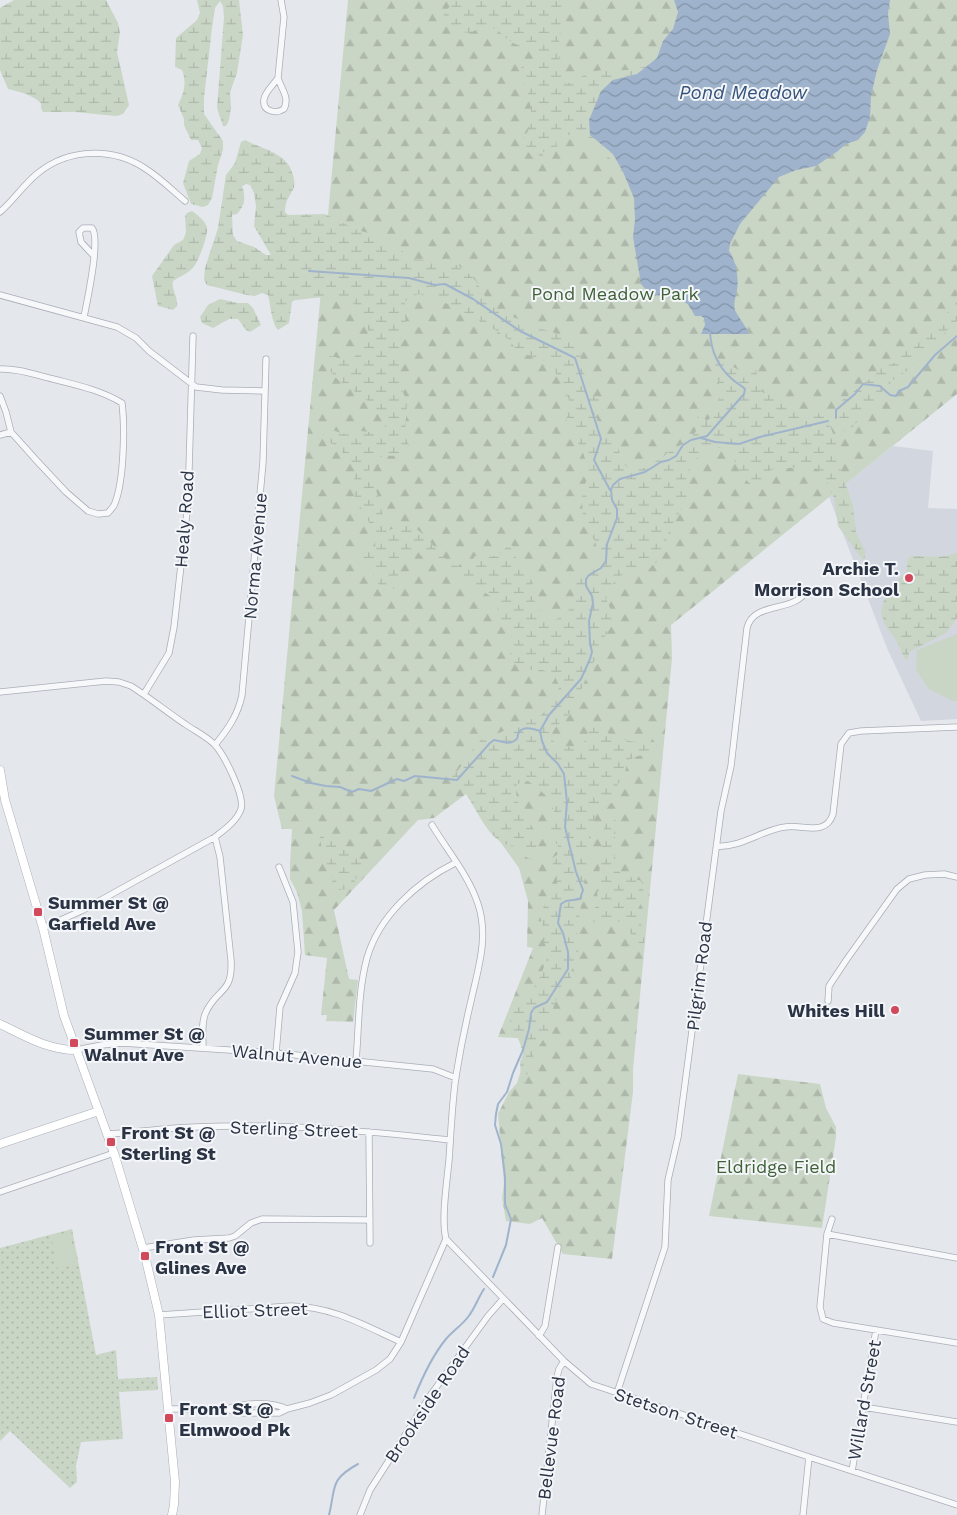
<svg xmlns="http://www.w3.org/2000/svg" width="957" height="1515" font-family="'Work Sans',sans-serif">
  <style>
    .built { fill: #d2d6de }
    .green { fill: url(#green-dots) }
    .forest { fill: url(#forest-firs) }
    .wetland { fill: url(#wetland-marsh); fill-rule: evenodd }
    .pitch { fill: #c9d6c5 }
    .water { fill: url(#water-waves) }
    .lines { fill: none; stroke-linecap: round; stroke-linejoin: round }
    .stream { stroke: #9fb4cc; stroke-width: 2 }
    .street-casing { stroke: #a9aeb7; stroke-width: 7 }
    .secondary-casing { stroke: #a9aeb7; stroke-width: 9 }
    .street { stroke: #f7f8fa; stroke-width: 5.5 }
    .secondary { stroke: #fff; stroke-width: 8 }
    .poi-dot { fill: #d1495b; stroke: #f4f6f9; stroke-width: 2 }
    .labels { text-anchor: middle; dominant-baseline: central; stroke-width: 4; stroke-linejoin: round; paint-order: stroke }
    .park-label { font-size: 18px; fill: #3f6138; stroke: #f4f6f9 }
    .street-label { font-size: 18px; fill: #2b3445; stroke: #f4f6f9 }
    .poi-label { font-size: 18px; font-weight: bold; fill: #2b3445; stroke: #f4f6f9; text-anchor: start }
    .water-label { font-size: 19px; font-style: italic; fill: #34527a; stroke: #f4f6f9 }
  </style>
  <defs>
    <pattern id="green-dots" width="8" height="8" patternUnits="userSpaceOnUse" patternTransform="scale(1.25)"><rect width="8" height="8" fill="#c9d6c5"/><path d="M2 2h.1M6 6h.1" fill="none" stroke="#adb8ab" stroke-width="1.8" stroke-linecap="round"/></pattern>
    <pattern id="forest-firs" width="22" height="20" patternUnits="userSpaceOnUse" patternTransform="scale(1.25)"><rect width="22" height="20" fill="#c9d6c5"/><path d="M5 1l3.5 6h-7zM16 11l3.5 6h-7z" fill="#adb8ab"/></pattern>
    <pattern id="wetland-marsh" width="20" height="14" patternUnits="userSpaceOnUse" patternTransform="scale(1.25)"><rect width="20" height="14" fill="#c9d6c5"/><path d="M1 5h8M5 5V1M11 12h8M15 12V8" fill="none" stroke="#adb8ab"/></pattern>
    <pattern id="water-waves" width="16" height="10" patternUnits="userSpaceOnUse" patternTransform="scale(1.25)"><rect width="16" height="10" fill="#9fb4cc"/><path d="M0 5q4-4 8 0t8 0" fill="none" stroke="#8293a7"/></pattern>
  </defs>
  <rect width="100%" height="100%" fill="#e4e7ec"/>
  <path class="built" d="M893 446 933 451 928 508 957 509V719L921 721 887 648 829 497Z"/>
  <path class="green" d="M72 1229 96 1355 116 1350 118 1379 157 1377 158 1390 119 1392 123 1439 81 1442 76 1466 77 1482 70 1488 10 1431 0 1441V1248Z"/>
  <path class="forest" d="M348 0H957V394L671 625 672 658 633 1069V1092L612 1259 563 1254 542 1218 530 1224 506 1221 502 1198 504 1183 498 1114 509 1092 517 1083 531 1039 498 1037 533 948 527 947 528 901 519 868 466 794 434 818 418 820 334 910 349 979 358 980 353 1022 326 1021 327 1015H321L327 958 305 955 302 911 297 892 290 879V863L292 829H282L274 796Z
    M738 1074 820 1084 826 1108 836 1127V1137L822 1228 709 1216Z"/>
  <path class="wetland" d="M14 0H106L118 23 120 32 117 52 129 105 123 114 116 116 75 112H43L41 108V103C31 94 20 92 8 89L0 70V8Z
    M197 0H239L243 35 237 73 230 92 231 107 229 120 226 126H223L217 108 224 17 223 6 220 1 215 8 212 28 204 98V114L223 141V150L218 165 212 198 208 205 203 207 191 204 183 183 189 161 200 154 202 148 198 140H191L184 125V119L178 105C184 93 187 83 182 70L175 67 176 38 197 20 200 13Z
    M456 0H563C561 23 554 63 565 83H575C588 66 609 71 628 70 635 69 642 67 649 66L637 74 613 80 601 91 602 147 613 154 623 172C614 157 584 141 567 134L556 139 557 148 551 152 547 150 543 152V159L539 163 529 153 522 139C541 121 526 90 521 68L525 64 536 62 538 56C530 43 521 49 510 41 502 35 497 28 486 25L470 33C460 32 437 27 445 13 447 8 453 4 456 0Z
    M245 140C263 150 287 152 293 175 294 179 295 183 294 187 290 197 285 199 285 212L288 215 325 214 357 230 376 235 398 248 413 259 439 261 457 265 463 268 476 281 489 303 503 313 542 329 568 337 575 342 580 348 581 365 588 383 595 397 601 400 600 411 596 416 599 426 617 445 623 463 628 468 635 470 644 468 658 460 663 457 667 453 689 440 696 431 698 415 704 417 706 421 712 417 721 393 714 360C728 358 739 378 752 369L756 370 759 389 764 393 771 392 798 412 826 414 837 445V460L853 505 856 533 865 551V557L863 560 838 526 834 498 824 474 817 469 808 466 771 470 761 487 757 489C751 485 747 481 743 476 736 467 732 448 719 448 715 448 694 459 692 462 688 470 691 488 686 499 682 509 676 517 672 526 667 535 665 546 661 555 650 578 633 566 619 577 612 583 609 590 606 599L614 617 612 625 605 636 597 658 592 664 582 688 576 696 570 713 553 730 551 736 555 744 562 747 579 746 587 739 590 727C600 728 604 731 612 735 625 742 641 743 655 742L657 745 653 753 638 756 629 760 626 767 625 775 618 784 613 802 596 813 593 823 578 926 576 941 578 952 577 959 571 972V984L556 1000 551 1014 548 1032 534 1054 526 1079 523 1083 521 1078 520 1062 523 1054 520 1043 509 1019 510 1012 532 991 541 975 546 961 547 949 543 940 544 930 540 916 549 893 555 892 558 889 555 869 551 859 557 855 560 850 546 826 555 820C555 800 543 792 528 781L517 784C514 792 519 810 524 818 525 822 530 823 532 826 538 835 540 851 534 860 524 859 523 851 516 847 512 845 508 845 504 844 486 834 477 810 466 794 461 788 454 784 452 776 464 766 470 750 482 739 489 733 501 735 508 728L542 715 558 691 559 685 555 677 549 672 542 670H532L516 665C512 659 509 654 509 646 509 643 510 641 511 638 512 631 503 627 497 625L499 612 494 599 480 589 458 580 451 572 417 553H409L402 557 398 574 400 583 397 587 384 593C380 588 374 575 371 571 365 565 356 565 355 554L375 549C378 529 361 512 354 494 351 485 358 473 353 463 351 459 331 443 326 439L323 435 327 428 344 434 361 431 378 433 384 432C392 408 345 389 333 375 330 371 328 365 326 361L330 356C336 357 344 360 349 359 353 358 356 356 359 353 379 337 363 304 342 297 333 295 306 299 295 300L292 302 289 323 278 330C271 322 271 306 268 295L262 293 255 296 247 295 207 285 204 280 205 268 218 228 226 175 235 163 241 142ZM246 184 250 185 254 193 256 206 254 226 271 255H266L254 247 237 241 233 235 232 215 237 214C245 205 246 197 242 186ZM419 294 451 305 497 331 509 340 518 352 549 362 565 388 569 400 566 414 567 422 582 450 588 467 587 479 582 492 583 524 595 541 599 557 595 566 580 577 576 584 572 604 566 615 552 621 537 608 532 592 530 577 516 562V552L512 545C504 547 505 551 499 554 493 558 482 556 475 556L468 567C437 570 429 521 401 526 397 527 393 529 389 530 382 520 382 508 378 496 376 489 371 481 370 474 366 453 393 455 405 457L408 454 409 446 405 435 407 401 400 386V344L406 322 404 308 405 302 410 297Z
    M192 211C197 215 206 221 207 228 208 236 199 259 195 265 190 273 180 276 173 281 171 289 178 296 177 306L173 310 158 306 152 276 174 245 183 240 186 233 185 216 187 213Z
    M220 299 238 303H248L253 308 261 325 250 332 246 330 238 319H229L213 328 202 323 200 317 208 305Z
    M957 302V320L910 369 890 382 851 429 846 432 843 430 836 405 871 378 882 367 897 362 909 344 943 318Z
    M957 552V618L946 633 909 652 908 660 905 659 896 640 885 625 881 612 884 600 889 596 893 585 906 572 908 559 911 556C923 556 949 559 957 552Z
    M611 819 616 820 617 826 614 832 616 846 613 864 615 869 622 874 641 881C646 894 642 900 637 912 640 925 648 933 643 947H639C630 937 629 919 611 921 605 921 601 924 595 924L593 919 597 898 603 832 606 822Z
    M323 833 332 836 348 852 358 858 362 865C360 872 355 883 349 888 345 890 337 890 332 891 335 877 327 866 323 853 321 848 321 842 320 837Z"/>
  <path class="pitch" d="M957 634V701H953L929 689 916 670 917 650Z
    M70 1233 76 1265 57 1268 51 1236Z"/>
  <path class="water" d="M674 0H890L888 14 890 34 877 70 871 96 870 117 865 132 858 140 846 144 838 151 816 166 796 170 779 177 740 224 730 244 729 251C736 260 739 278 737 290 736 296 733 303 735 310 737 315 746 326 749 334H701L705 325 704 318 701 316H695L688 304 678 299 656 295 647 291 641 284 633 237 635 219 634 198 623 172 613 154 590 135 589 120 601 91 613 80 637 74 657 58 663 41 673 29 678 12Z"/>
  <g class="lines">
    <path class="stream" d="M309 271 409 278 435 285 445 284 473 299 520 331 575 358 601 439 594 460 610 490
      M836 418V410L855 394 863 384 880 386 890 395 896 396 899 391 908 387 935 355 957 336
      M701 438 715 442 739 444 760 437 828 421
      M292 776 311 783 326 786 340 787 352 792 359 789 371 791 397 779 404 781 415 776 457 780 490 743 494 740C501 741 508 745 514 741 519 738 517 738 518 734 522 725 533 729 540 731
      M493 1277 506 1245 511 1219 505 1204V1177L501 1144 495 1125 496 1114 498 1104 507 1092 513 1073 523 1050 529 1029 531 1013 534 1008 547 1002 568 969V952L563 933 558 923 561 904 566 901 580 899 583 890 576 872 565 827 567 802 564 774 558 764 547 753 542 741 540 731 549 715 581 679 590 659 592 652 590 643 589 621 593 603 592 596 586 586V579L589 575 601 568 606 561 607 544 617 518V509L612 500 611 490 613 485 620 479 645 472 661 462 669 460 676 456 683 445 691 440 707 436 744 394 745 389C741 385 736 383 732 379 717 366 711 351 710 332
      M414 1398C422 1378 432 1356 446 1339 453 1331 462 1325 468 1317 475 1308 478 1298 484 1289
      M329 1515C336 1487 329 1480 358 1464"/>
    <g class="street-casing">
      <path id="street" d="M278 78C274 84 265 92 264 99 262 112 276 114 284 109 290 97 281 89 278 78L284 17 281 0
        M0 212C14 200 24 184 38 173 69 148 113 147 146 169 160 178 172 190 185 201
        M0 295 117 327 136 338 149 351 196 387 222 390 265 391
        M84 317C87 301 101 239 92 228H83L79 232 81 242 94 256
        M0 369C18 368 36 375 53 379 76 385 101 390 122 403 125 428 124 480 115 503 114 507 110 510 108 513L98 514 88 511 66 492 37 461 11 432 6 412 0 396
        M0 435 11 432
        M0 692 106 681 119 682 131 686C150 698 167 712 185 724 195 731 208 737 216 746 225 757 245 796 241 809 237 821 224 830 215 837L83 910 43 928
        M144 694 169 653 174 627 188 503 193 336
        M215 745C228 729 238 715 242 695L263 462 266 359
        M717 846C740 848 762 830 785 827 802 824 826 837 833 814L841 744 849 733 861 731 957 727
        M828 1001 829 986 847 959 897 889 909 879 925 875 944 874 957 877
        M203 1047C203 1036 201 1022 206 1012 217 988 233 994 231 960L220 857 215 837
        M76 1050 102 1045 122 1043 276 1053 433 1069 456 1078
        M276 1053 280 1007 295 973 298 952 293 902 279 867
        M356 1061C359 1027 358 991 367 958 379 916 417 882 455 863
        M369 1132 370 1243
        M108 1134C137 1132 166 1128 195 1127 280 1123 366 1131 450 1140
        M0 1192 114 1153
        M832 1219 827 1234 820 1307 823 1319 833 1323 957 1343
        M827 1234 957 1258
        M446 1239 564 1361 591 1384 809 1457 957 1505
        M143 1248 194 1240 229 1238 235 1236 251 1223 262 1219 370 1220
        M159 1315 291 1306C334 1307 363 1325 401 1342L446 1239C441 1219 447 1182 449 1160 451 1132 452 1103 456 1076 460 1051 465 1026 471 1001 478 969 489 937 478 904 469 876 447 850 432 825
        M539 1336 545 1326 558 1247
        M617 1393 665 1247 668 1180 678 1137 721 811 731 766 747 628C754 600 794 614 807 590
        M863 1407 957 1422
        M168 1409H227L237 1413H279L287 1409 310 1403 331 1395 376 1370 390 1359 401 1342
        M227 1409C242 1403 272 1401 287 1409
        M852 1471 876 1330
        M360 1515 370 1490 432 1393 488 1316 503 1299
        M542 1515 557 1377 559 1369 564 1361
        M803 1515 809 1457"/>
    </g>
    <g class="secondary-casing">
      <path id="secondary" d="M0 770 5 800 43 928 64 1016 114 1153 145 1256 159 1315 175 1482 174 1505 172 1515
        M0 1024C25 1036 48 1050 76 1050
        M0 1144 99 1111"/>
    </g>
    <use href="#street" class="street"/>
    <use href="#secondary" class="secondary"/>
  </g>
  <g class="poi-dot">
    <circle cx="909" cy="578" r="5"/>
    <rect x="33" y="907" width="10" height="10" rx="2.5"/>
    <circle cx="895" cy="1010" r="5"/>
    <rect x="69" y="1038" width="10" height="10" rx="2.5"/>
    <rect x="106" y="1137" width="10" height="10" rx="2.5"/>
    <rect x="140" y="1251" width="10" height="10" rx="2.5"/>
    <rect x="164" y="1413" width="10" height="10" rx="2.5"/>
  </g>
  <g class="labels">
    <g class="park-label">
      <text x="615" y="293">Pond Meadow Park</text>
      <text x="776" y="1166">Eldridge Field</text>
    </g>
    <g class="street-label">
      <text transform="translate(184 519) rotate(-86)">Healy Road</text>
      <text transform="translate(255 556) rotate(-85)">Norma Avenue</text>
      <text transform="translate(699 976) rotate(-83)">Pilgrim Road</text>
      <text transform="translate(297 1056) rotate(5)">Walnut Avenue</text>
      <text transform="translate(294 1129) rotate(2)">Sterling Street</text>
      <text transform="translate(255 1310) rotate(-2)">Elliot Street</text>
      <text transform="translate(864 1400) rotate(-80)">Willard Street</text>
      <text transform="translate(427 1404) rotate(-56)">Brookside Road</text>
      <text transform="translate(676 1413) rotate(18)">Stetson Street</text>
      <text transform="translate(551 1438) rotate(-83)">Bellevue Road</text>
    </g>
    <g class="poi-label">
      <text x="899" y="568" text-anchor="end">Archie T.<tspan x="899" dy="21">Morrison School</tspan></text>
      <text x="48" y="902">Summer St @<tspan x="48" dy="21">Garfield Ave</tspan></text>
      <text x="885" y="1010" text-anchor="end">Whites Hill</text>
      <text x="84" y="1033">Summer St @<tspan x="84" dy="21">Walnut Ave</tspan></text>
      <text x="121" y="1132">Front St @<tspan x="121" dy="21">Sterling St</tspan></text>
      <text x="155" y="1246">Front St @<tspan x="155" dy="21">Glines Ave</tspan></text>
      <text x="179" y="1408">Front St @<tspan x="179" dy="21">Elmwood Pk</tspan></text>
    </g>
    <g class="water-label">
      <text x="743" y="92">Pond Meadow</text>
    </g>
  </g>
</svg>
